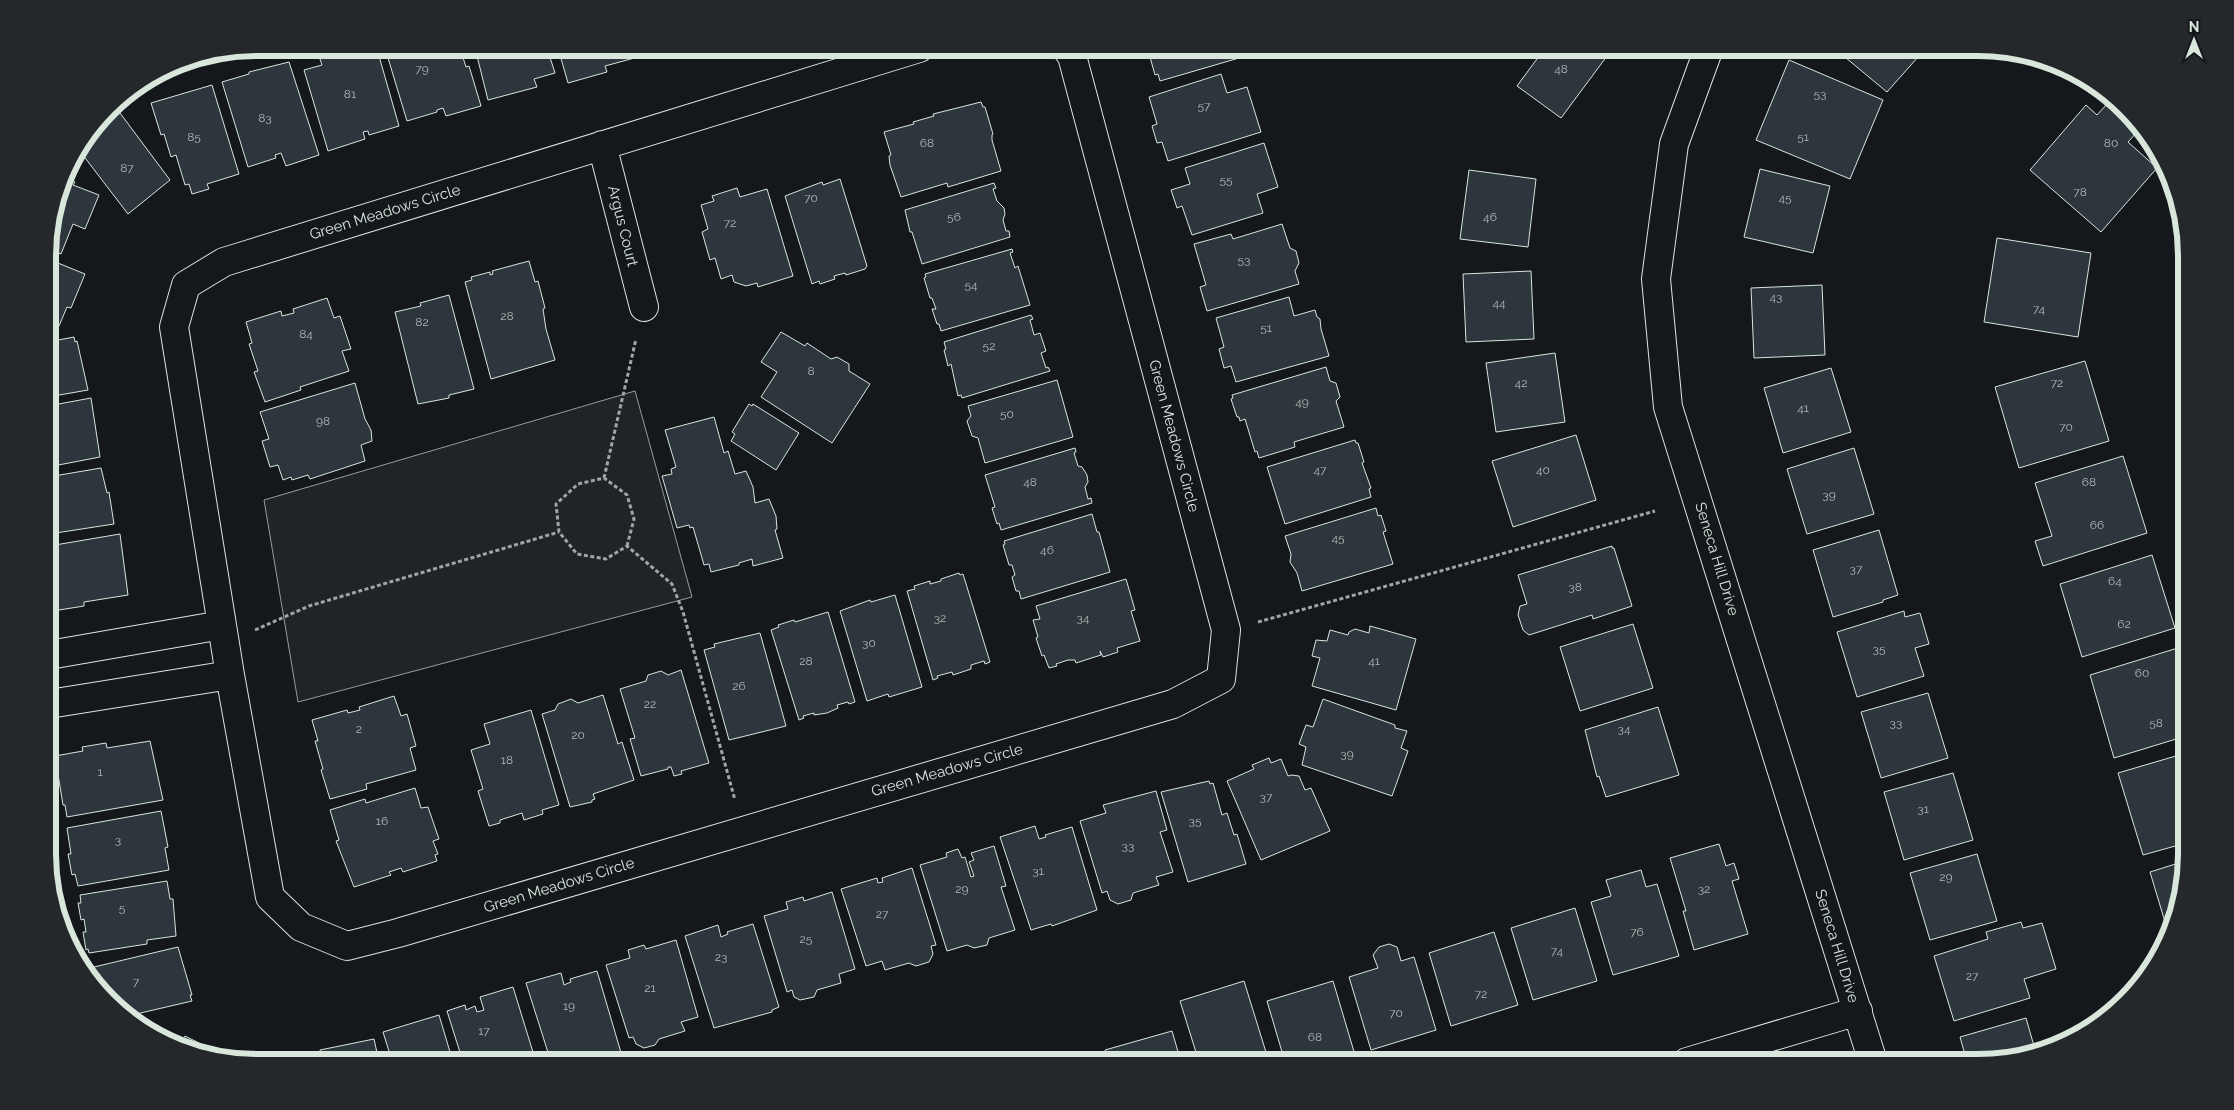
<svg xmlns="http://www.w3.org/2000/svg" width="2234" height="1110" font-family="Raleway,sans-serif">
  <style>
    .green { fill: #202428; stroke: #939e99 }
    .building { fill: #2c363c; stroke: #d8e6dc }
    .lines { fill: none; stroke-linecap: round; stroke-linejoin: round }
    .minor-casing { stroke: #d8e6dc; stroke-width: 30 }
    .path { stroke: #9da8a2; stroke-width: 3; stroke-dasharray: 4 2.5; stroke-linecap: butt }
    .minor { stroke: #14181c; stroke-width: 28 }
    .labels { text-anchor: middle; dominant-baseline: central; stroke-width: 4; stroke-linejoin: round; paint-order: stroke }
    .number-label { font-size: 12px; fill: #adbab4 }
    .street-label { font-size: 15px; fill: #d8e6dc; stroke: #14181c }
    .rim { fill: none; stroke: #d8e6dc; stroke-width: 6 }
  </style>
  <rect width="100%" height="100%" fill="#14181c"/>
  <path class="green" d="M635 391 692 597 298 702 264 500Z"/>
  <path class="building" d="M345 48H369L370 52 377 49 399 126 369 135 368 131 363 132 365 139 328 151 304 70 322 65 319 56Z
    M385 48H460L466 67 469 66 481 106 446 116 443 108 437 110V112L407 121Z
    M475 48H547L555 73 534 79 537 87 488 100Z
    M558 48H635L638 57 605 66 607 72 568 83Z
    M645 48H667L647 54Z
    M1145 48H1238L1240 53 1237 54 1239 58 1160 81 1158 74 1155 75 1150 57 1152 56V53L1147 54Z
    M1545 48H1613L1561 118 1517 86Z
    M1834 48H1926L1887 92Z
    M1789 60 1883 100 1850 179 1756 140Z
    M289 62 319 155 286 166 281 153 275 155 276 158 248 167 222 82 249 74V72Z
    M1221 74 1227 93 1247 87 1261 132 1168 161 1162 142 1157 143 1152 126 1157 124 1149 97Z
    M212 85 239 174 207 184 209 189 192 194 189 184 185 185 176 155 171 157 164 134 161 135 151 103Z
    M981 102 983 107H985L993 134 992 135V140L1001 171 948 187 947 183 901 197 890 165 889 156 891 155 884 132 914 124 913 122 934 116 933 114Z
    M2107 104 2138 131 2128 142 2157 168 2101 232 2030 170 2086 105 2097 115Z
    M120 113 170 180 128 214 79 150 91 135 101 128V123Z
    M1264 143 1278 187 1257 194 1263 213 1192 235 1182 206 1177 208 1171 190 1190 184 1185 168Z
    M1760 169 1830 186 1813 253 1744 237Z
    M1469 170 1536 179 1528 247 1460 239Z
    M65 178 75 182 73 185 99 195 85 229 73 224 61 254 48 249V242Z
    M840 179 867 266 865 269 846 275 845 273 834 276 835 279 820 284 819 281 812 284 785 196 822 182 823 185Z
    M994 183 996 188 993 189 997 201 1004 208 1005 214 1003 220 1006 231H1009L1010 237 922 264 912 232H910L905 210Z
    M737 188 740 197 767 189 793 276 758 287 757 283 746 286 734 282 732 275 721 279 715 258 710 260 702 232 708 229 701 205 714 201 712 196Z
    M1282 224 1290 248 1296 251 1299 263 1295 271 1299 284 1207 311 1200 287 1206 285 1194 244 1231 234 1233 239Z
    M1997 238 2091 253 2078 337 1984 322Z
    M1012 249 1013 252 1010 253 1015 268 1018 266 1030 305 941 331 939 324H937L932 309H936L932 298H930L924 278 926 277 925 274Z
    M48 259 85 274 71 308 67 307 59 326 48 321Z
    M529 261 535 282 538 281 545 308 543 309 546 329 555 360 491 379 465 282 472 280 471 277 490 272V275L493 274 492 271Z
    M1531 271 1534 339 1466 342 1463 274Z
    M1822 285 1825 355 1754 358 1751 288Z
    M449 295 474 389 449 395V398L418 404 395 312 421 306 420 303Z
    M1289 297 1294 316 1315 310 1317 317 1320 319 1321 329 1329 356 1236 382 1231 366 1224 368 1219 349 1224 347 1216 318Z
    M327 298 334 318 340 316 351 349 342 351 349 371 300 387 301 390 265 402 254 372 258 371 249 344 252 343 246 322 281 311 282 316 294 313 293 309Z
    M1031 315 1033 319 1030 320 1034 335 1040 333 1046 351 1041 353 1046 368 1048 367 1050 371 962 398 961 395 958 396 951 364 948 366 944 350 946 349 944 342Z
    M781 332 805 346 807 343 831 359 837 357 849 364V371L870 384 832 443 761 397 777 372 761 362Z
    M74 337 75 342 77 341 88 390 48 397V342Z
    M1555 353 1565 422 1496 432 1486 363Z
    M2085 361 2109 441 2019 468 1995 387Z
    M1326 367 1330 381 1336 383 1340 397 1336 401 1344 427 1294 442 1295 447 1259 458 1257 451 1255 452 1245 419 1240 421 1239 417H1237L1231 399 1233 398 1232 395Z
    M1831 368 1851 432 1783 453 1764 388Z
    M1057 380 1073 437 985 463 978 438 972 436 967 421 971 416 968 406Z
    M355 383 365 419 371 430 372 441 361 445 365 461 310 479 308 475 292 480 291 477 283 480 278 465 270 467 262 441 269 439 260 412Z
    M91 398 100 457 48 467V406Z
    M749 404 752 406 753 404 799 433 776 470 731 441 735 434 732 432Z
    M714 417 724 453 728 451 735 474 746 471 753 487 755 503 769 499 776 516 777 529 775 530 783 558 753 566 752 559 739 563V565L711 572 709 564 704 565 693 527 690 528 689 525 677 528 662 476 672 474 671 469 676 467 665 430Z
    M1576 435 1596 500 1513 527 1492 461Z
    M1355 440 1356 443H1358L1364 462 1362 463 1371 488 1369 489 1371 497 1285 524 1267 467Z
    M1075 448 1076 452 1074 453 1078 466 1082 467 1087 475 1088 482 1085 487 1088 499 1091 498 1092 503 1001 530 999 523 997 524 992 508 995 507 985 475Z
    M1854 448 1874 514 1807 534 1787 469Z
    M2123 456 2147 533 2043 566 2035 541 2052 536 2035 483Z
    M101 468 107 493 109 492 114 524 49 534 48 477Z
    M1376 508 1378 516 1381 515 1386 531 1383 532 1393 564 1302 591 1297 573 1290 562 1291 554 1285 536Z
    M1092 514 1097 532H1099L1110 572 1021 599 1019 591H1016L1012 577 1015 575 1012 565H1009L1003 545 1005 544 1004 541Z
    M1879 530 1898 595 1883 600V602L1833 617 1813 550Z
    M120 534 128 595 84 602V606L59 610 58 608 49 609V546Z
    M1612 546V548H1614L1632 606 1593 619 1592 615 1529 635 1523 630 1518 615 1520 606 1527 604 1518 575Z
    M2152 555 2175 628 2082 657 2060 584Z
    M959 573 960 575 963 574 990 662 985 664 984 661 971 665V669L953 675 952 672 937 676 938 678 933 680 907 591 915 589 914 586 930 581V584L941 581V579Z
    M1126 579 1135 610 1131 611 1140 641 1117 648 1118 652 1103 657 1100 651 1101 655 1076 663 1075 660H1068L1056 664 1057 666 1049 668 1044 655 1042 656 1036 638 1038 637 1033 620 1040 619 1036 606Z
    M895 595 922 687 889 697 888 694 867 701 840 611 870 600 871 602Z
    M1904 611 1905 617 1920 613 1929 644 1915 648 1924 676 1857 697 1837 632Z
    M828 612 855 702 849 704 848 702 837 705 838 708 827 713 814 715V713L803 716 804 718 799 720 771 630 779 627 778 625 794 620 795 622Z
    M1633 624 1653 688 1580 711 1560 647Z
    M1370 626 1416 639 1396 710 1312 686 1320 658 1312 656 1316 640 1327 641 1330 630 1348 635 1349 632 1355 629 1369 633Z
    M760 633 786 726 729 740 704 650 715 647 714 644Z
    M2181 647 2186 664V736L2114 758 2090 675Z
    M681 670 709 763 681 771 682 774 674 776 671 767H668V769L641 776 630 739 635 738 620 689 646 681 648 675 661 671 668 675Z
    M1928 693 1948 758 1881 778 1861 712Z
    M603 695 618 744 622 742 634 780 593 794 595 799 592 800V802L570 807 542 714 555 710 558 704 571 699 578 703Z
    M394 696 401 716 407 714 416 746 410 748 416 770 366 784 367 789 330 799 321 770 323 769 315 741H318L312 720 347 710 348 713 360 710 359 707Z
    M1323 699 1395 725V728L1407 731 1401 748 1408 751 1392 796 1302 765 1306 747 1299 744 1306 725 1313 727Z
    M1658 707 1679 775 1606 797 1599 776 1597 777 1585 730Z
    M531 710 559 805 542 810 543 814 524 820 522 813 500 820V823L489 826 478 791 483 789 471 750 490 744 484 724Z
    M150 741 163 800 67 817 65 805H63L55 756 83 751 82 747 106 743 107 748Z
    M2186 753V843L2143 855 2118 773Z
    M1269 758 1271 763 1281 759 1288 776 1291 775 1299 776 1305 790 1311 788 1330 831 1261 860 1227 781 1254 769 1252 765Z
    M1953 773 1973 840 1904 860 1884 792Z
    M1209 781 1210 784 1213 783 1222 815 1227 813 1234 835 1237 834 1246 864 1188 882 1161 792Z
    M415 788 421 808 428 807 439 839 433 841 438 854 435 855 437 861 403 872 401 868 389 872 391 875 354 887 336 841 339 840 330 810 365 799 366 803Z
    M1156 791 1167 830 1160 832 1173 872 1156 877 1159 885 1133 893 1131 900 1118 904 1110 900 1107 891 1102 893 1080 821 1106 813 1103 805Z
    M161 811 168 847 165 848 169 870 78 886 75 874 72 875 68 854H71L67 828Z
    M1035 826 1039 839 1046 837 1045 835 1072 827 1097 910 1052 926 1051 924 1031 930 1000 837Z
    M1719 844 1726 866 1734 863 1739 879 1732 881 1748 934 1694 950 1683 911H1686L1670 858Z
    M994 846 1006 886 1001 887 1015 930 989 938 987 945 974 948 967 945 947 951 920 865 947 857 946 853 958 849 962 858 965 857 971 877 974 876 969 862 974 860 971 853Z
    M1977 854 1997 921 1930 940 1910 873Z
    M2185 861 2168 932 2150 872Z
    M912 868 936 945 931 946 933 954 929 962 916 966 909 963 885 970 882 961 866 966 841 889 877 878 878 883 883 882 882 878Z
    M1641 870 1646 887 1657 884 1679 956 1613 975 1591 902 1611 896 1606 880Z
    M167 881 170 899H173L176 936 147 940V944L89 953 88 949 86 950 83 932H86L84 919 81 920 78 903H81L80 895Z
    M832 892 855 969 839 974 841 983 817 990 814 997 800 1000 794 997 792 990 787 992 764 916 788 909 786 902 803 897 804 901Z
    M1575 908 1597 981 1533 1000 1511 928Z
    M2021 922 2023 928 2042 923 2056 969 2024 979 2030 998 1954 1021 1934 956 1988 939 1986 932Z
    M753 924 779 1007 772 1010V1012L714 1028 685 936 718 925 721 937 728 934 727 932Z
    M1494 932 1518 1005 1451 1026 1429 953Z
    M676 940 698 1017 681 1022 685 1031 659 1039 655 1045 644 1048 636 1044 633 1037 629 1038 606 965 630 958 628 950 644 945 646 949Z
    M1389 944 1397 947 1401 961 1414 957 1436 1030 1371 1050 1349 977 1378 968 1373 955 1379 947Z
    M178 947 192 995H190L192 1001 132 1015 99 988 94 967Z
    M597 971 622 1056 601 1062H551L526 983 561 973 564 985 571 982 570 979Z
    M1244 981 1269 1062H1199L1180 1001Z
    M1333 981 1355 1055 1329 1062H1285L1267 1001Z
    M513 987 536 1062H463L447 1011 465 1005 466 1010 475 1006 477 1012 484 1010 480 997Z
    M439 1015 453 1062H389L392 1061 383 1032Z
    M2026 1018 2036 1053 1992 1062H1967L1960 1037Z
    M1172 1031 1181 1062H1109L1105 1050Z
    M185 1036 201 1044 223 1054 180 1045Z
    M374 1039 379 1062H322L320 1050Z
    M253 1051 271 1060 273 1056 285 1062 249 1061Z
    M1089 1056 1091 1062H1068Z"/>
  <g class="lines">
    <g class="minor-casing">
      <path id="minor" d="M919 48 224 262 186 285 174 327 230 675 270 897 301 927 347 946 398 933 1173 704 1221 679 1226 630 1072 56 1066 48
        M1709 48 1674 144 1656 279 1668 407 1873 1062
        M602 145 644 307
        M49 655 222 625
        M49 704 230 675
        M1687 1062 1858 1011"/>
    </g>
    <path class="path" d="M604 478 636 339
      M627 546 634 519 627 495 604 478 578 484 556 504 559 532 577 554 606 559 627 546 672 584 683 612 735 800
      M1258 622 1655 511
      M255 630 309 606 559 532"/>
    <use href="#minor" class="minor"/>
  </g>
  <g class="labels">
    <g class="number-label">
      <text x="422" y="69">79</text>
      <text x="1561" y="69">48</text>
      <text x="350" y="94">81</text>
      <text x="1820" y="94">53</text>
      <text x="1204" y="106">57</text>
      <text x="265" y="118">83</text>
      <text x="194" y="137">85</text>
      <text x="1803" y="137">51</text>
      <text x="927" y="143">68</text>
      <text x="2111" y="143">80</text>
      <text x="127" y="168">87</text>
      <text x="1226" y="180">55</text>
      <text x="2080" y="192">78</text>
      <text x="811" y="198">70</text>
      <text x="1785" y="198">45</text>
      <text x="954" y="217">56</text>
      <text x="1490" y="217">46</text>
      <text x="730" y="223">72</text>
      <text x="1244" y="260">53</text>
      <text x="971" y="285">54</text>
      <text x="1776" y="297">43</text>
      <text x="1499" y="303">44</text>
      <text x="2039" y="309">74</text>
      <text x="507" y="316">28</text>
      <text x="422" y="322">82</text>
      <text x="1266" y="328">51</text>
      <text x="306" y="334">84</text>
      <text x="989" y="346">52</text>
      <text x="811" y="371">8</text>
      <text x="1521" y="383">42</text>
      <text x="2057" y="383">72</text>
      <text x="1302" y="402">49</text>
      <text x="1803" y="408">41</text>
      <text x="1007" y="414">50</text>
      <text x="323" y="421">98</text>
      <text x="2066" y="427">70</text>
      <text x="1320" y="470">47</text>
      <text x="1543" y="470">40</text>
      <text x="1030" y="482">48</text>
      <text x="2089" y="482">68</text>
      <text x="1829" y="495">39</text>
      <text x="2097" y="525">66</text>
      <text x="1338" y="538">45</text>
      <text x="1047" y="550">46</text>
      <text x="1856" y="569">37</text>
      <text x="2115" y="581">64</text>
      <text x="1575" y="587">38</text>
      <text x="940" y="618">32</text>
      <text x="1083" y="618">34</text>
      <text x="2124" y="624">62</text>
      <text x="869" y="643">30</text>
      <text x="1879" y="649">35</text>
      <text x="806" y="661">28</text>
      <text x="1374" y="661">41</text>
      <text x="2142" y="673">60</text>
      <text x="739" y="686">26</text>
      <text x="650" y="704">22</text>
      <text x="1896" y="723">33</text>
      <text x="2156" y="723">58</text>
      <text x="359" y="729">2</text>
      <text x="1624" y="729">34</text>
      <text x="578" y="735">20</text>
      <text x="1347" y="754">39</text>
      <text x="507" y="760">18</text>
      <text x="100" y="772">1</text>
      <text x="1266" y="797">37</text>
      <text x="1923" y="809">31</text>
      <text x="382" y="821">16</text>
      <text x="1195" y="821">35</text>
      <text x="118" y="840">3</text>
      <text x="1128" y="846">33</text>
      <text x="1038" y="871">31</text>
      <text x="1946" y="877">29</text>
      <text x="962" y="889">29</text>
      <text x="1704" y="889">32</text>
      <text x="122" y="908">5</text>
      <text x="882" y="914">27</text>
      <text x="1637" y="932">76</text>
      <text x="806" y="939">25</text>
      <text x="1557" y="951">74</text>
      <text x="721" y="957">23</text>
      <text x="1972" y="976">27</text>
      <text x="136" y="982">7</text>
      <text x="650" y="988">21</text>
      <text x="1481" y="994">72</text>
      <text x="569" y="1006">19</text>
      <text x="1396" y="1013">70</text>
      <text x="484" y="1031">17</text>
      <text x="1315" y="1037">68</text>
    </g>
    <g class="street-label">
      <text transform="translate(385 212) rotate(-17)">Green Meadows Circle</text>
      <text transform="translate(623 226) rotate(76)">Argus Court</text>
      <text transform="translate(1174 436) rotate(75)">Green Meadows Circle</text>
      <text transform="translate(1717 559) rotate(73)">Seneca Hill Drive</text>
      <text transform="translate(947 770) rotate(-16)">Green Meadows Circle</text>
      <text transform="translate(559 885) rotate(-17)">Green Meadows Circle</text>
      <text transform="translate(1837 946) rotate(73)">Seneca Hill Drive</text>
    </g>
  </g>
  <path d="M0 0H2234V1110H0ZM256 56H1978A200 200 0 0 1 2178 256V854A200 200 0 0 1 1978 1054H256A200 200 0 0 1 56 854V256A200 200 0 0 1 256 56Z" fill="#24282b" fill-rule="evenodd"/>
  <path class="rim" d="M256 56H1978A200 200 0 0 1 2178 256V854A200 200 0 0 1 1978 1054H256A200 200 0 0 1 56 854V256A200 200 0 0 1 256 56Z"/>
  <g transform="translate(2194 40)" stroke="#14181c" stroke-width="4" paint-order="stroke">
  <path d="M0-4L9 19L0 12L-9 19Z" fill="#d8e6dc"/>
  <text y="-8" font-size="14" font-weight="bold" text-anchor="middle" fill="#d8e6dc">N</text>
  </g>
</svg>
